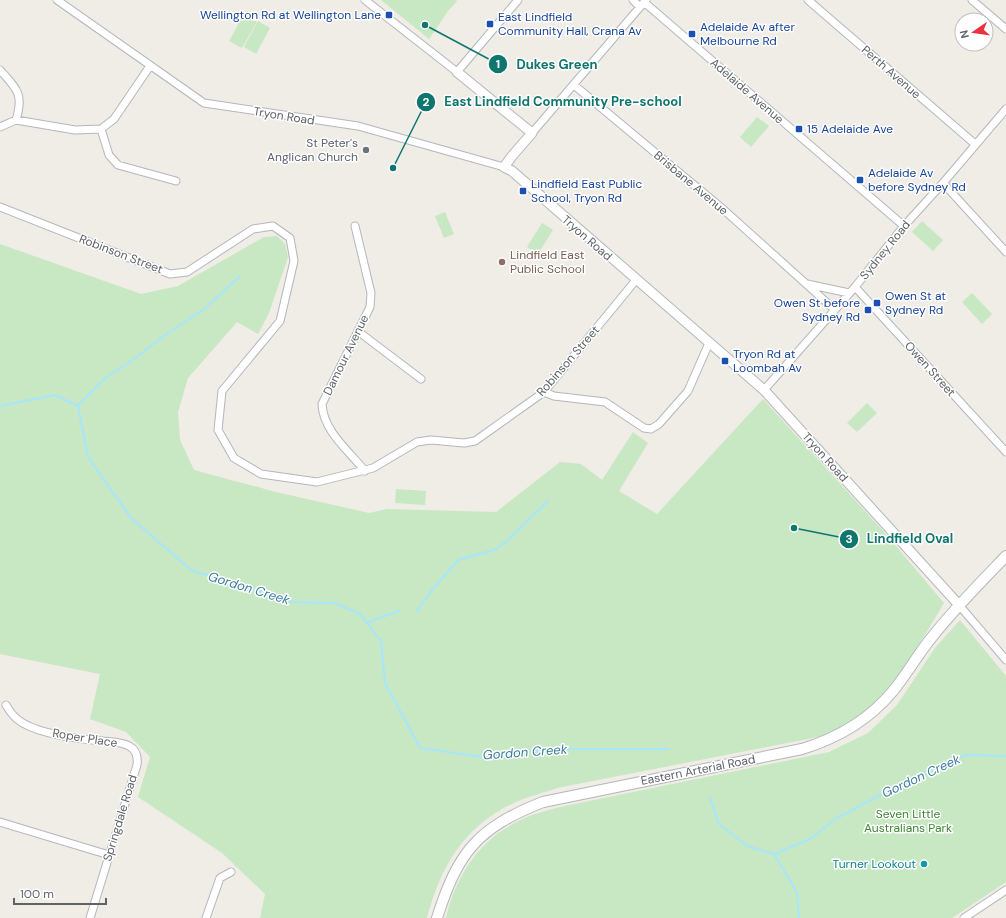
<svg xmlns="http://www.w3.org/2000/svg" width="1006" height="918" font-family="'DM Sans',sans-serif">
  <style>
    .green { fill: #c8e7c3 }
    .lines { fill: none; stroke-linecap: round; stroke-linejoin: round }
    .stream { stroke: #a7e6ff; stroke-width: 2 }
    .minor-casing { stroke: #b3b7bb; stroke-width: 9 }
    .tertiary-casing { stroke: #b3b7bb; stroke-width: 11 }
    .secondary-casing { stroke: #b2b7bb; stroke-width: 12 }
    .minor { stroke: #fff; stroke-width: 7 }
    .tertiary { stroke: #fff; stroke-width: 9 }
    .secondary { stroke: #fff; stroke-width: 10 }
    .transit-dot { fill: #1a4fb4; stroke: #fff; stroke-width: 1.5 }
    .worship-dot { fill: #6b7280; stroke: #fff; stroke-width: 1.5 }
    .education-dot { fill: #8d6e63; stroke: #fff; stroke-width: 1.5 }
    .culture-dot { fill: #0f9aa8; stroke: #fff; stroke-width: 1.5 }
    .labels { text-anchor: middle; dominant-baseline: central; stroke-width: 3; stroke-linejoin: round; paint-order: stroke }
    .transit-label { font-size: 12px; fill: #164399; stroke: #fff; text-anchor: start }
    .street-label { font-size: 12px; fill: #5e6366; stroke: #fff }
    .worship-label { font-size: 12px; fill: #5b616d; stroke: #fff; text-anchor: end }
    .education-label { font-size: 12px; fill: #785e54; stroke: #fff; text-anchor: start }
    .park-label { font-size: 12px; fill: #3e8635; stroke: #fff }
    .culture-label { font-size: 12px; fill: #0d838f; stroke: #fff; text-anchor: end }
    .water-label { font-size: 13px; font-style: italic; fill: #3d7da0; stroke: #fff }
    .leader { fill: none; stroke: #0f766e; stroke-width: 1.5 }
    .callout-dot { fill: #0f766e; stroke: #fff; stroke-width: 1.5 }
    .mark-label { font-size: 12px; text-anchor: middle; font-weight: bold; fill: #fff }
    .callout-label { font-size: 13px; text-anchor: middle; font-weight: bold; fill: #0f766e; stroke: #fff; stroke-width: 3; stroke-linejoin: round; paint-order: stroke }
  </style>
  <rect width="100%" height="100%" fill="#f0ece6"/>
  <path class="green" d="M381 0H456L457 1 448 11 429 39Z
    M244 14 257 22 242 48 229 41Z
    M258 21 270 28 256 54 244 47Z
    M757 117 769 126 751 147 740 137Z
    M445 212 454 234 444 238 435 216Z
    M922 221 943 240 933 251 912 232Z
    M542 223 553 230 538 254 527 247Z
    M277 236 285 244 288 257 269 313 258 334 237 322 188 378 178 412 180 440 194 470 276 492 369 513 387 509 496 512 560 462 581 464 602 480 633 432 648 443 619 491 657 514 763 399 884 532 944 603C922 640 893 691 858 717 848 725 834 730 823 736L557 788C544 793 529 796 516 802 465 825 441 865 427 918H260L265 894 222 853 138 797 150 757 126 732 90 719 100 674 0 654V244L141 294 178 286 264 237Z
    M972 293 992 314 982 324 962 302Z
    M867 403 877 413 857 432 847 423Z
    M396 489 426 491 425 505 395 503Z
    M960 620 1006 676V882L952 918H446C456 874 482 836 525 818 536 813 549 810 560 807L829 752 868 733 897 705 935 648Z"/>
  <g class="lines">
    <path class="stream" d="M78 405 104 379 137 357 166 334 203 310 239 277
      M0 406 55 395 78 406 88 457 131 518 191 570 293 602 335 603 360 614 381 641 385 683 420 748 483 757 554 749H669
      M416 612 432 590 458 560 497 549 512 536 548 501
      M368 622 399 611
      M710 798 719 824 747 846 774 854 810 839 837 818 922 773 966 755 1006 756
      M774 854 797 892 799 918"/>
    <g class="minor-casing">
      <path id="minor" d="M57 0 204 103 358 126 504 167
        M365 0 457 72 518 0
        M633 0 640 7
        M808 0 975 144
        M972 0 1006 29
        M644 2 904 226
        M0 70C17 89 24 94 16 120
        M574 85 724 210 834 309
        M0 127 16 120 75 130 101 129 114 119 150 66
        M101 129 109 155 118 165 176 181
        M532 133 646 0
        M943 183 1006 252
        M0 207 170 274 187 272 253 229 273 226 290 238 294 261 280 321 222 391 218 430 234 458 261 474 317 482 373 468 417 442 431 440 464 443 475 441 544 392 636 280
        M355 226 371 293 370 307 322 404C323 431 349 451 365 471
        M807 284 849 293
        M855 287 1006 452
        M359 332 421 379
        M764 390 855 287 904 226 943 183 1006 109
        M544 392 554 396 605 402 644 428 651 429 659 424 688 391 709 343
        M959 605 1006 660
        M6 705C9 710 12 715 17 719 35 734 79 739 102 741 111 742 122 742 129 746 137 750 138 757 137 765L90 918
        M0 822 109 855
        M206 918 220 878 231 872
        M964 918 1006 890"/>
    </g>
    <g class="tertiary-casing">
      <path id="tertiary" d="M457 72 532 133 512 156 504 167 512 171 764 390 959 605"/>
    </g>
    <g class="secondary-casing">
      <path id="secondary" d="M437 918C458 852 477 828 543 802L802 749C838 738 869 720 893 691 907 674 918 654 932 637 955 608 981 582 1006 556"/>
    </g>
    <use href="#minor" class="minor"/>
    <use href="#tertiary" class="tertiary"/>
    <use href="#secondary" class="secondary"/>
  </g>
  <g class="transit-dot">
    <rect x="385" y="11" width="8" height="8" rx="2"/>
    <rect x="486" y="20" width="8" height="8" rx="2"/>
    <rect x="688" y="30" width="8" height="8" rx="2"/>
    <rect x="795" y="125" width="8" height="8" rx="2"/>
    <rect x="856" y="176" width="8" height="8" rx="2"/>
    <rect x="519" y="187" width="8" height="8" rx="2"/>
    <rect x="873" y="299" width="8" height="8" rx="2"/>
    <rect x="864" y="306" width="8" height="8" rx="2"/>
    <rect x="721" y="357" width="8" height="8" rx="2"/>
  </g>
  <circle class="worship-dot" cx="366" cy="150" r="4"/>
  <circle class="education-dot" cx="502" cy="262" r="4"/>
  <circle class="culture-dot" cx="924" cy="864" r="4"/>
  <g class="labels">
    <g class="transit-label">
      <text x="381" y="15" text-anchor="end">Wellington Rd at Wellington Lane</text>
      <text x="498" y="17">East Lindfield<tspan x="498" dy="14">Community Hall, Crana Av</tspan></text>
      <text x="700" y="27">Adelaide Av after<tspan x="700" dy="14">Melbourne Rd</tspan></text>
      <text x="807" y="129">15 Adelaide Ave</text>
      <text x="868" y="173">Adelaide Av<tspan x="868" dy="14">before Sydney Rd</tspan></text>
      <text x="531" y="184">Lindfield East Public<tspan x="531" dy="14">School, Tryon Rd</tspan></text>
      <text x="885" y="296">Owen St at<tspan x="885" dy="14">Sydney Rd</tspan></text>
      <text x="860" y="303" text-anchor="end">Owen St before<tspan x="860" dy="14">Sydney Rd</tspan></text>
      <text x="733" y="354">Tryon Rd at<tspan x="733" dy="14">Loombah Av</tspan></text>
    </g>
    <g class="street-label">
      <text transform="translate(891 72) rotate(41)">Perth Avenue</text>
      <text transform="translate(747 91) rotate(41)">Adelaide Avenue</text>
      <text transform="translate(284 116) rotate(9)">Tryon Road</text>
      <text transform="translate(691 183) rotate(40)">Brisbane Avenue</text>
      <text transform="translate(587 238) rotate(41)">Tryon Road</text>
      <text transform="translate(885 250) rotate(-51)">Sydney Road</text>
      <text transform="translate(121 254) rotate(21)">Robinson Street</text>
      <text transform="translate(346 355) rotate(-64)">Damour Avenue</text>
      <text transform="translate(568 361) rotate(-49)">Robinson Street</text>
      <text transform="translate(930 369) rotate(48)">Owen Street</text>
      <text transform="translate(825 457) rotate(48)">Tryon Road</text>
      <text transform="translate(85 738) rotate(9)">Roper Place</text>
      <text transform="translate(698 770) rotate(-11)">Eastern Arterial Road</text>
      <text transform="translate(120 818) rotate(-73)">Springdale Road</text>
    </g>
    <g class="worship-label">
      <text x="358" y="143">St Peter's<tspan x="358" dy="14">Anglican Church</tspan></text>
    </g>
    <g class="education-label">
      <text x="510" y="255">Lindfield East<tspan x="510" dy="14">Public School</tspan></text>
    </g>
    <g class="park-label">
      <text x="908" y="814">Seven Little<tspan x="908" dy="14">Australians Park</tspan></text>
    </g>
    <g class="culture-label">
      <text x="916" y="864">Turner Lookout</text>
    </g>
    <g class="water-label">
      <text transform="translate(249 588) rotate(17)">Gordon Creek</text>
      <text transform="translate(525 752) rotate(-4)">Gordon Creek</text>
      <text transform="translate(921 776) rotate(-25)">Gordon Creek</text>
    </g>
  </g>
  <path class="leader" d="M425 25L498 64M393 168L426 102M794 528L849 539"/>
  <g class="callout-dot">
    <circle cx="425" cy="25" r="4"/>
    <circle cx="393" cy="168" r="4"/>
    <circle cx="794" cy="528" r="4"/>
    <circle cx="498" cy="64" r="10"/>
    <circle cx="426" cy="102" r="10"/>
    <circle cx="849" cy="539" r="10"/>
  </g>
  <g class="mark-label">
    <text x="498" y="68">1</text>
    <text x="426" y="106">2</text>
    <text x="849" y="543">3</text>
  </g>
  <g class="callout-label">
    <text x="557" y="69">Dukes Green</text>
    <text x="563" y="106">East Lindfield Community Pre-school</text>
    <text x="910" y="543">Lindfield Oval</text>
  </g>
  <g transform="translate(974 32) rotate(257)"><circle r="19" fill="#ffffff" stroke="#bfc1c2"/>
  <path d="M0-3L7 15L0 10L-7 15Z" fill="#ea3240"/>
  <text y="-6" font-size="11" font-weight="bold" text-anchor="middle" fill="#5e6366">N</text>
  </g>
  <path d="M14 898v6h92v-6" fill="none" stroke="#5e6366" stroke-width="2"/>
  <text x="20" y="898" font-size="12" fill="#5e6366" stroke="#ffffff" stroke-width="3" paint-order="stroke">100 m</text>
</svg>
